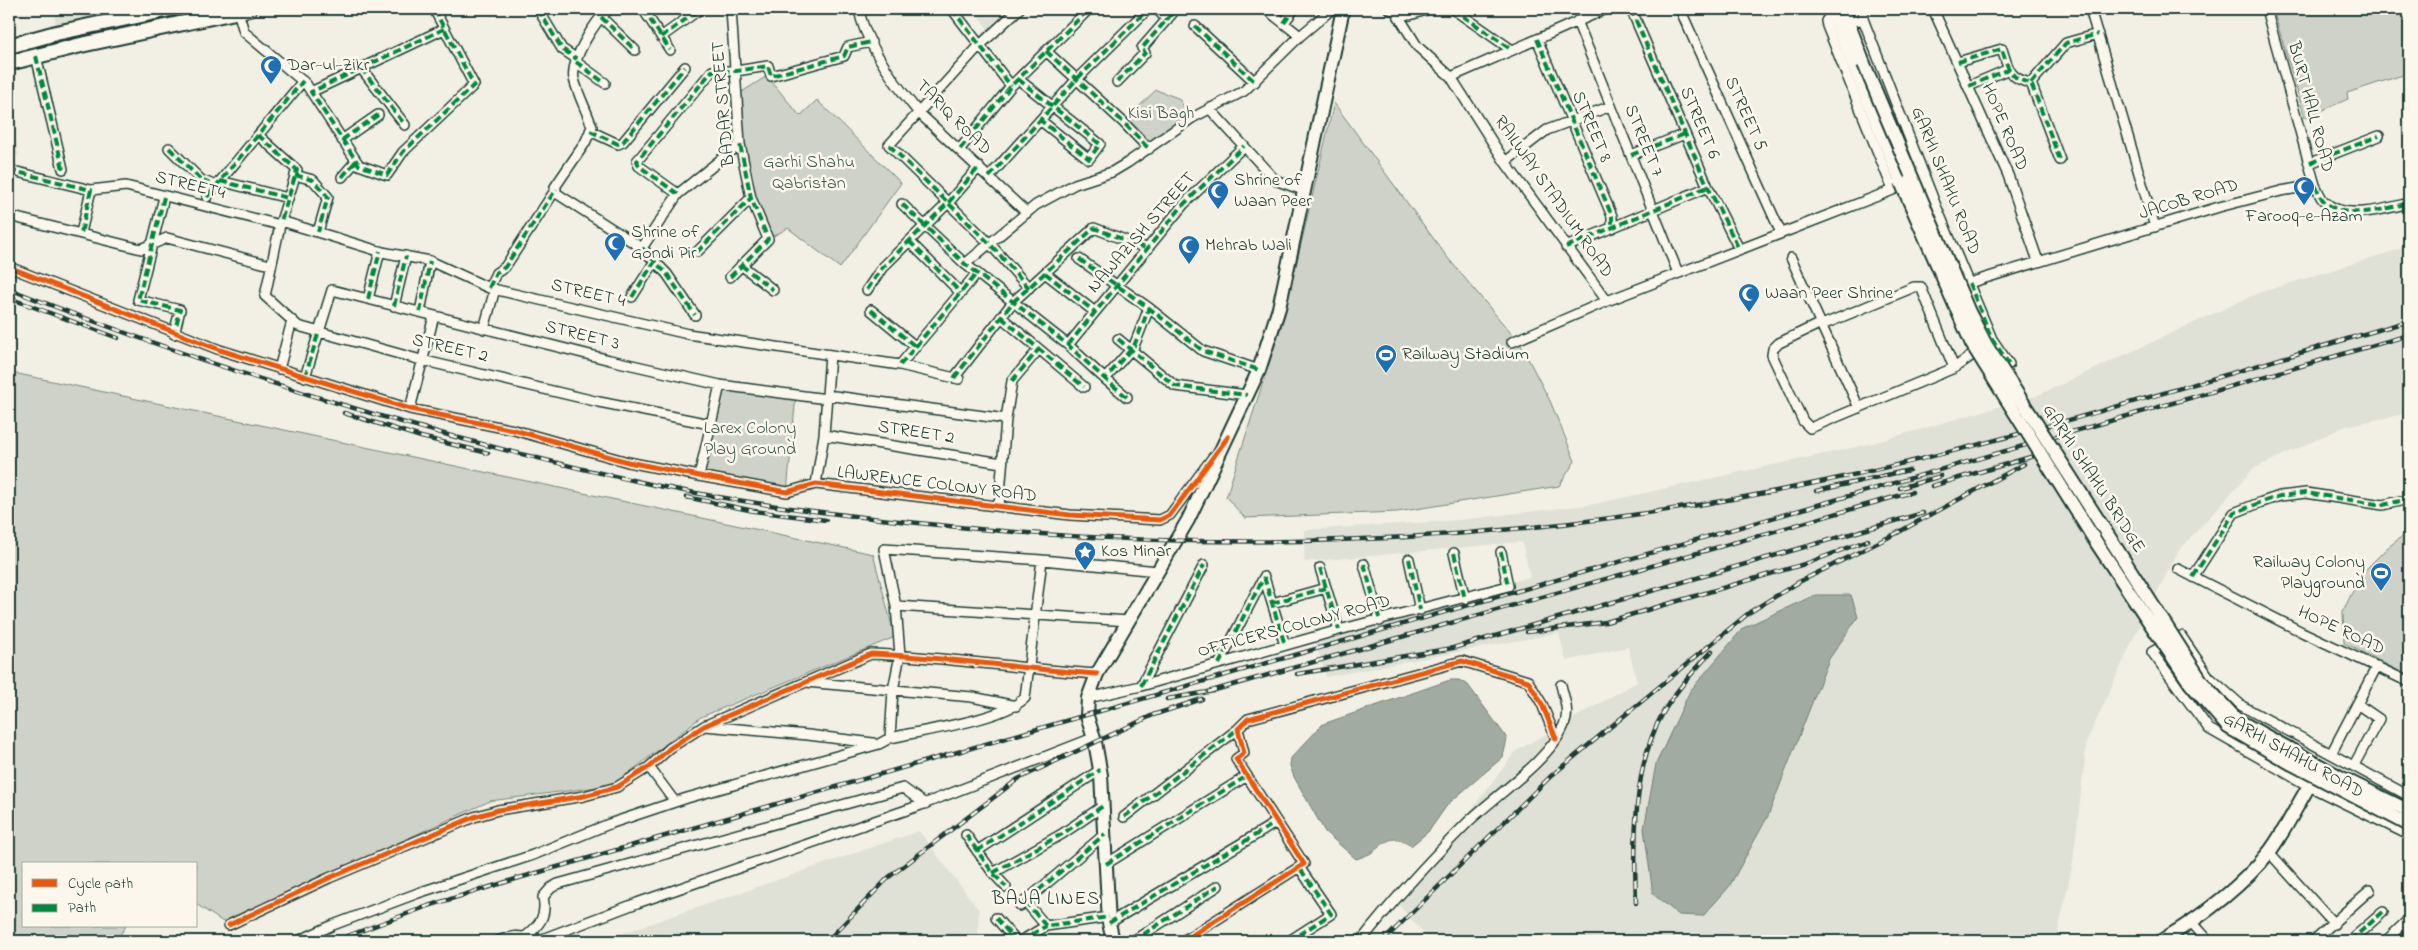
<svg xmlns="http://www.w3.org/2000/svg" width="2418" height="950" font-family="'Indie Flower',sans-serif">
  <style>
    .built { fill: #e0e1d6 }
    .green { fill: #cfd2c8; stroke: #77887e }
    .water { fill: #a2aba1; stroke: #6e7f75 }
    .lines { fill: none; stroke-linecap: round; stroke-linejoin: round }
    .street-casing { stroke: #1f3d34; stroke-width: 12 }
    .secondary-casing { stroke: #1f3d34; stroke-width: 16 }
    .primary-casing { stroke: #1f3d34; stroke-width: 18 }
    .street { stroke: #fbf7ec; stroke-width: 9 }
    .secondary { stroke: #fbf7ec; stroke-width: 12 }
    .primary { stroke: #fbf7ec; stroke-width: 14 }
    .rail-casing { stroke: #1f3d34; stroke-width: 4.5 }
    .rail { stroke: #fbf7ec; stroke-width: 2.5; stroke-dasharray: 8; stroke-linecap: butt }
    .secondary-bridge-casing { stroke: #1f3d34; stroke-width: 16; stroke-linecap: butt }
    .secondary-bridge { stroke: #fbf7ec; stroke-width: 12 }
    .quiet { stroke: #00873e; stroke-width: 4; stroke-dasharray: 8 4; stroke-linecap: butt }
    .cycleway-casing { stroke: #fbf7ec; stroke-width: 8 }
    .cycleway { stroke: #e8590c; stroke-width: 5 }
    .labels { text-anchor: middle; dominant-baseline: central; stroke-width: 5; stroke-linejoin: round; paint-order: stroke }
    .poi-label { font-size: 18px; fill: #1f3d34; stroke: #fbf7ec; text-anchor: start }
    .street-label { font-size: 18px; fill: #1f3d34; stroke: #fbf7ec }
    .park-label { font-size: 18px; fill: #425b52; stroke: #fbf7ec }
    .neighbourhood-label { font-size: 19px; letter-spacing: 1px; fill: #1f3d34; stroke: #fbf7ec }
  </style>
  <rect width="100%" height="100%" fill="#f2f0e5"/>
  <filter id="ink" filterUnits="userSpaceOnUse"><feTurbulence type="fractalNoise" baseFrequency=".02" numOctaves="2"/><feDisplacementMap in="SourceGraphic" scale="10" xChannelSelector="R" yChannelSelector="G"/><feConvolveMatrix kernelMatrix="1 2 1 2 8 2 1 2 1" color-interpolation-filters="sRGB"/></filter>
  <g filter="url(#ink)">
    <path class="built" d="M54 9H158L56 33Z
      M973 9H1019L992 34Z
      M9 108 19 156 9 154Z
      M2409 246V413L2346 426 2253 469 2178 552 2137 631 2087 741 2073 863 2056 941H1430L1399 905 1516 751 1637 682 1628 647 1566 661 1559 633 1326 677 1313 634 1530 577 1522 542 1304 562 1305 530 1460 520 1594 504 1869 444 2036 396 2258 293Z
      M919 831 979 910 978 941H600Z"/>
    <path class="green" d="M2273 9H2409V73L2347 93 2348 99 2305 118Z
      M767 76 800 116 817 100 901 183 840 268 788 228 768 239 751 198 737 95Z
      M1156 90 1178 98 1191 116 1149 149 1123 122Z
      M1334 103 1447 257 1521 345 1550 401 1575 461 1559 486 1397 512 1245 518 1226 497 1284 317Z
      M9 372 873 554 895 637 701 717 613 785 490 801 223 922 196 904V864H24V926H126L116 941H9Z
      M720 385 796 395 787 492 699 476Z
      M2409 531V676L2344 643 2343 611 2362 573 2387 548Z"/>
    <path class="water" d="M1815 595H1851L1858 617 1829 659 1768 816 1729 887 1703 916 1679 915 1653 894 1644 829 1656 764 1690 691 1743 628Z
      M1450 680H1459L1468 685 1504 734 1507 739 1503 757 1448 804 1429 831 1411 846C1392 834 1390 839 1374 851 1369 855 1362 857 1356 859L1325 832 1294 777 1290 766 1291 758 1323 724Z"/>
    <g class="lines">
      <g class="street-casing">
        <path id="street" d="M538 9 562 49 577 59
          M609 9C595 21 570 60 574 79 578 95 587 111 592 127L585 143 555 187 556 193 642 248 678 194 740 144
          M643 9 670 50
          M859 9C864 43 896 85 918 112L1027 213
          M952 9 1011 86
          M1019 9 979 46 889 145 991 245 1029 288
          M1157 9 1167 20
          M1266 9 1300 36
          M1389 9 1410 15 1429 9
          M1453 9 1512 50
          M1631 9 1708 187 1739 249
          M1680 9 1781 233
          M1933 9 2008 175 2038 261
          M2090 9 2155 227
          M2266 9 2315 185C2318 190 2320 198 2325 202 2344 221 2386 209 2409 203
          M238 11 244 32 306 84 359 165 387 175 403 152 474 85 434 9
          M1396 12 1417 46 1451 77 1505 162 1607 301
          M1833 12 1826 21 1827 26 1893 190 1897 188
          M601 17 635 50
          M1863 19 1864 9
          M1577 21 1678 273
          M1284 23 1294 9
          M1849 23 1863 19 1934 201 1992 339 2009 364
          M1195 26 1255 82
          M661 37 700 9
          M1537 39 1612 216V228
          M1046 51 1123 122 1149 149
          M36 56 63 169
          M576 62 605 83
          M1958 62 2002 49C2008 68 2009 79 2031 83L2060 160
          M361 68 405 125
          M1451 77 1606 9
          M1018 79 1100 144 1089 159 1040 120
          M1117 82 1145 53 1142 48 1176 9
          M2031 83 2066 43 2098 34
          M1969 86 2009 69
          M311 92 444 29
          M1209 108 1275 180 1303 190
          M590 131 618 144 623 142 685 67
          M258 135 297 170 281 221
          M342 140 378 115
          M169 148 201 180 216 186
          M960 149 1011 86 1089 9
          M1631 155 1685 134
          M1505 162 1547 130 1611 106
          M2310 163 2379 136
          M9 170 91 190 81 233
          M295 175 313 180 328 197 318 232
          M342 177 356 161
          M989 177 1077 79 1148 9
          M220 181 288 198
          M91 190 126 186 280 225
          M678 194 639 166 637 161 712 71H736L768 66 771 76 844 56 848 47 871 42
          M164 197 138 300 180 310 174 334
          M207 197 303 81
          M902 204 965 264 1068 345 1105 379
          M9 216 141 249 167 238 270 265
          M280 225 281 221 382 252 430 261 489 288 523 296 688 334 900 365 959 379
          M280 225 265 296 298 326 421 360 599 402 710 424
          M909 241 961 293
          M1566 247 1708 187
          M642 248 667 274 695 315
          M697 252 751 198
          M1791 258 1859 408
          M1079 259 1149 308 1203 351 1259 370
          M965 264 1036 205 1075 184 1112 172 1127 163 1192 118 1244 91 1300 36 1332 9
          M741 265 773 290
          M9 267 220 350 410 409 514 430 628 462 699 476 787 492 816 484 1070 515 1160 520 1170 515 1213 457
          M1045 273 1095 312
          M730 277 768 239 751 198 740 144 731 9
          M1969 283 2219 207 2281 191 2315 185
          M489 288 496 273 505 267 556 189
          M867 290 882 268 948 203 979 167
          M632 297 655 261
          M368 299 380 251
          M394 306 406 256
          M871 310 916 347
          M420 312 430 261
          M1001 317 1084 387
          M1821 323 1779 343 1773 349 1772 355 1803 421 1810 428 1954 368 1981 349
          M1822 325 1914 287H1921L1954 368
          M484 329 495 289
          M1118 339 1175 386 1247 395
          M1512 342 1607 301 1893 190
          M1068 345 1184 204 1244 146
          M900 365 977 273
          M279 369 292 321
          M305 377 332 290 610 360 720 385 827 399
          M954 378 1013 302 1094 228 1148 249
          M827 395 1006 419
          M1127 397 1105 379 1134 346 1149 308
          M410 409 434 316
          M824 435 1002 463
          M699 476 720 385
          M816 484 824 435 830 355
          M999 506 1006 419 1012 381 1039 349
          M1454 553 1465 599
          M1409 559 1420 610
          M1364 564 1380 621
          M1320 568 1339 630
          M2178 569 2302 632 2409 682
          M1264 577 1285 645
          M2193 577 2234 513 2259 503 2280 496 2306 493 2383 505 2400 501
          M1272 603 1326 588
          M896 606 1129 621
          M1219 664 1264 577
          M806 682 972 697 1016 706
          M1141 686 1204 565
          M1088 698 1141 686 1339 630 1508 586 1501 552
          M705 726 808 735 873 743
          M890 738 893 690 900 655 896 606 884 549 1042 560 1158 571
          M2332 752 2377 666
          M2354 765 2379 719 2357 704
          M649 767 675 802
          M2409 796 2242 706 2209 677 2181 636 2152 652 2209 729 2309 786 2409 835
          M1124 817 1238 729
          M966 835 993 873 1006 887
          M977 851 1100 770
          M2269 852 2334 924
          M1106 864 1247 776
          M993 873 1062 834 1103 806
          M1025 901 1046 926 1109 917
          M1020 906 1105 834
          M996 918 1016 941
          M2191 922 2208 941
          M1109 923 1277 822
          M229 925 329 878 474 817 498 810 584 796 617 787 649 767 670 748 704 726 871 654C947 657 1022 669 1097 674
          M525 937C540 925 547 916 543 897L551 888 558 884 903 788 925 804
          M298 941 333 925 418 893 533 855 609 824 687 798 879 744 890 738C924 730 1002 720 1025 698L1042 560
          M498 941C522 932 520 939 542 939L637 903 921 805 1093 738
          M1021 941 1046 926
          M1133 941 1218 886
          M1183 941 1304 864 1236 759 1244 753 1238 729 1248 719 1462 661 1528 681 1542 704 1556 739
          M1289 941 1331 914 1299 867
          M1361 941C1394 899 1430 860 1468 822 1496 795 1550 760 1564 725 1570 712 1564 698 1561 685
          M2313 941 2370 890
          M2350 941 2383 912
          M2386 941 2409 919"/>
      </g>
      <g class="secondary-casing">
        <path id="secondary" d="M1831 9 1901 182
          M1843 9 1864 64
          M1113 941 1109 923 1101 775 1095 742 1087 716 1088 698 1097 674 1188 520 1259 370 1279 308 1343 9
          M2161 941C2201 917 2241 888 2270 851 2285 831 2296 807 2309 786"/>
      </g>
      <g class="primary-casing">
        <path id="primary" d="M9 46 56 33 170 9
          M9 63 81 45 249 9"/>
      </g>
      <use href="#street" class="street"/>
      <use href="#secondary" class="secondary"/>
      <use href="#primary" class="primary"/>
      <g class="rail-casing">
        <path id="rail" d="M9 289C220 372 437 439 659 486 747 504 838 515 928 524 1190 552 1456 547 1716 502 1952 462 2180 387 2409 321
          M9 298 118 338
          M344 413 421 437 488 453
          M1932 486 2044 453
          M1900 488 1941 476
          M1816 491 1909 470
          M686 497 754 511 826 520
          M1527 632 1606 622 1808 563 1868 540
          M1297 674 1453 648 1923 513
          M1208 692 1912 492
          M1167 699 1214 691
          M1636 903C1634 841 1632 766 1664 711 1677 689 1695 670 1712 651
          M334 941 428 906 519 878 2409 335
          M827 941 889 877 1018 779 1153 715 1202 699
          M1383 941 1551 776 1750 612 1799 582 1897 533 2024 464"/>
      </g>
      <use href="#rail" class="rail"/>
      <g class="secondary-bridge-casing">
        <path id="secondary-bridge" d="M1864 64 1969 312 1986 345 2202 682 2237 720 2342 778 2409 811
          M1901 182 1972 344 2096 542 2190 683 2228 727 2292 764 2409 825"/>
      </g>
      <use href="#secondary-bridge" class="secondary-bridge"/>
      <path class="quiet" d="M434 9 474 85 403 152 387 175 359 165 311 92 444 29
        M538 9 562 49 577 59
        M643 9 670 50
        M952 9 1011 86
        M1157 9 1167 20
        M1453 9 1512 50
        M1631 9 1708 187 1739 249
        M601 17 635 50
        M1284 23 1294 9
        M1195 26 1255 82
        M661 37 700 9
        M1537 39 1612 216V228
        M1046 51 1123 122 1149 149
        M36 56 63 169
        M576 62 605 83
        M1958 62 2002 49C2008 68 2009 79 2031 83L2060 160
        M361 68 405 125
        M1018 79 1100 144 1089 159 1040 120
        M1117 82 1145 53 1142 48 1176 9
        M2031 83 2066 43 2098 34
        M1969 86 2009 69
        M590 131 618 144 623 142 685 67
        M258 135 297 170 281 221
        M342 140 378 115
        M889 145 991 245 1029 288
        M169 148 201 180 216 186
        M960 149 1011 86 1089 9
        M1631 155 1685 134
        M2310 163 2379 136
        M9 170 91 190 81 233
        M295 175 313 180 328 197 318 232
        M342 177 356 161
        M989 177 1077 79 1148 9
        M220 181 288 198
        M2315 185C2318 190 2320 198 2325 202 2344 221 2386 209 2409 203
        M678 194 639 166 637 161 712 71H736L768 66 771 76 844 56 848 47 871 42
        M164 197 138 300 180 310 174 334
        M207 197 303 81
        M902 204 965 264 1068 345 1105 379
        M909 241 961 293
        M1566 247 1708 187
        M642 248 667 274 695 315
        M697 252 751 198
        M1079 259 1149 308 1203 351 1259 370
        M741 265 773 290
        M1045 273 1095 312
        M730 277 768 239 751 198 740 144
        M1969 283 1992 339 2009 364
        M489 288 496 273 505 267 556 189
        M867 290 882 268 948 203 979 167
        M632 297 655 261
        M368 299 380 251
        M394 306 406 256
        M871 310 916 347
        M420 312 430 261
        M1001 317 1084 387
        M1118 339 1175 386 1247 395
        M1068 345 1184 204 1244 146
        M900 365 977 273
        M305 377 319 331
        M954 378 1013 302 1094 228 1148 249
        M1012 381 1039 349
        M1127 397 1105 379 1134 346 1149 308
        M1501 552 1508 586
        M1454 553 1465 599
        M1409 559 1420 610
        M1364 564 1380 621
        M1320 568 1339 630
        M1264 577 1285 645
        M2193 577 2234 513 2259 503 2280 496 2306 493 2383 505 2400 501
        M1272 603 1326 588
        M1219 664 1264 577
        M1141 686 1204 565
        M1124 817 1238 729
        M966 835 993 873 1006 887
        M977 851 1100 770
        M1106 864 1247 776
        M993 873 1062 834 1103 806
        M1025 901 1046 926 1109 917
        M1020 906 1105 834
        M996 918 1016 941
        M1109 923 1277 822
        M1021 941 1046 926
        M1133 941 1218 886
        M1289 941 1331 914 1299 867
        M2350 941 2383 912"/>
      <g class="cycleway-casing">
        <path id="cycleway" d="M9 267 220 350 410 409 514 430 628 462 699 476 787 492 816 484 1070 515 1160 520 1170 515 1228 437
          M229 925 329 878 474 817 498 810 584 796 617 787 649 767 670 748 704 726 871 654C947 657 1022 669 1097 674
          M1183 941 1304 864 1236 759 1244 753 1238 729 1248 719 1462 661 1528 681 1542 704 1556 739"/>
      </g>
      <use href="#cycleway" class="cycleway"/>
    </g>
  </g>
  <defs>
    <g id="mosque-pin" transform="scale(1.125)"><path d="M0 17L-7.5 6A9.5 9.5 0 1 1 7.5 6Z" fill="#1f6fb2" stroke="#fbf7ec"/><path d="M3.5-4.9A6 6 0 1 0 3.5 4.9A5 5 0 1 1 3.5-4.9Z" fill="#fff"/></g>
    <g id="stadium-pin" transform="scale(1.125)"><path d="M0 17L-7.5 6A9.5 9.5 0 1 1 7.5 6Z" fill="#1f6fb2" stroke="#fbf7ec"/><path d="M0-5a6.5 5 0 1 0 0 10a6.5 5 0 1 0 0-10ZM-3.5-1.8h7v3.6h-7Z" fill="#fff"/></g>
    <g id="sight-pin" transform="scale(1.125)"><path d="M0 17L-7.5 6A9.5 9.5 0 1 1 7.5 6Z" fill="#1f6fb2" stroke="#fbf7ec"/><path d="M0-6L1.8-2.2L6-1.7L2.9 1.2L3.7 5.4L0 3.3L-3.7 5.4L-2.9 1.2L-6-1.7L-1.8-2.2Z" fill="#fff"/></g>
  </defs>
  <g fill-rule="evenodd">
    <use href="#mosque-pin" x="271" y="66"/>
    <use href="#mosque-pin" x="2304" y="187"/>
    <use href="#mosque-pin" x="1218" y="191"/>
    <use href="#mosque-pin" x="615" y="243"/>
    <use href="#mosque-pin" x="1189" y="246"/>
    <use href="#mosque-pin" x="1749" y="294"/>
    <use href="#stadium-pin" x="1386" y="355"/>
    <use href="#sight-pin" x="1085" y="552"/>
    <use href="#stadium-pin" x="2381" y="573"/>
  </g>
  <g class="labels">
    <g class="poi-label">
      <text x="287" y="66">Dar-ul-Zikr</text>
      <text x="1234" y="181">Shrine of<tspan x="1234" dy="21">Waan Peer</tspan></text>
      <text x="2304" y="217" text-anchor="middle">Farooq-e-Azam</text>
      <text x="631" y="233">Shrine of<tspan x="631" dy="21">Gondi Pir</tspan></text>
      <text x="1205" y="246">Mehrab Wali</text>
      <text x="1765" y="294">Waan Peer Shrine</text>
      <text x="1402" y="355">Railway Stadium</text>
      <text x="1101" y="552">Kos Minar</text>
      <text x="2365" y="563" text-anchor="end">Railway Colony<tspan x="2365" dy="21">Playground</tspan></text>
    </g>
    <g class="street-label">
      <text transform="translate(724 104) rotate(-95)">BADAR STREET</text>
      <text transform="translate(2310 107) rotate(75)">BURT HALL ROAD</text>
      <text transform="translate(1745 114) rotate(66)">STREET 5</text>
      <text transform="translate(953 118) rotate(45)">TARIQ ROAD</text>
      <text transform="translate(1699 123) rotate(67)">STREET 6</text>
      <text transform="translate(1591 127) rotate(67)">STREET 8</text>
      <text transform="translate(2004 127) rotate(67)">HOPE ROAD</text>
      <text transform="translate(1643 141) rotate(68)">STREET 7</text>
      <text transform="translate(1945 181) rotate(68)">GARHI SHAHU ROAD</text>
      <text transform="translate(190 186) rotate(14)">STREET4</text>
      <text transform="translate(1553 197) rotate(55)">RAILWAY STADIUM ROAD</text>
      <text transform="translate(2189 200) rotate(-17)">JACOB ROAD</text>
      <text transform="translate(1142 233) rotate(-49)">NAWAZISH STREET</text>
      <text transform="translate(588 294) rotate(13)">STREET 4</text>
      <text transform="translate(582 336) rotate(14)">STREET 3</text>
      <text transform="translate(450 349) rotate(13)">STREET 2</text>
      <text transform="translate(916 433) rotate(9)">STREET 2</text>
      <text transform="translate(2093 479) rotate(57)">GARHI SHAHU BRIDGE</text>
      <text transform="translate(937 485) rotate(7)">LAWRENCE COLONY ROAD</text>
      <text transform="translate(1294 627) rotate(-15)">OFFICER'S COLONY ROAD</text>
      <text transform="translate(2341 631) rotate(25)">HOPE ROAD</text>
      <text transform="translate(2293 756) rotate(29)">GARHI SHAHU ROAD</text>
    </g>
    <g class="park-label">
      <text x="1161" y="114">Kisi Bagh</text>
      <text x="809" y="163">Garhi Shahu<tspan x="809" dy="21">Qabristan</tspan></text>
      <text x="750" y="429">Larex Colony<tspan x="750" dy="21">Play Ground</tspan></text>
    </g>
    <g class="neighbourhood-label">
      <text x="1046" y="899">BAJA LINES</text>
    </g>
  </g>
  <rect width="2418" height="950" fill="none" stroke="#fbf7ec" stroke-width="30"/>
  <rect x="15" y="15" width="2388" height="920" fill="none" stroke="#1f3d34" stroke-width="2" filter="url(#ink)"/>
  <rect x="22" y="862" width="175" height="65" fill="#fbf7ec" stroke="#a3ada2"/>
  <rect x="32" y="879" width="25" height="8" fill="#e8590c" stroke="#a3ada2"/>
  <text x="68" y="888" font-size="15" fill="#1f3d34">Cycle path</text>
  <rect x="32" y="904" width="25" height="8" fill="#00873e" stroke="#a3ada2"/>
  <text x="68" y="912" font-size="15" fill="#1f3d34">Path</text>
</svg>
